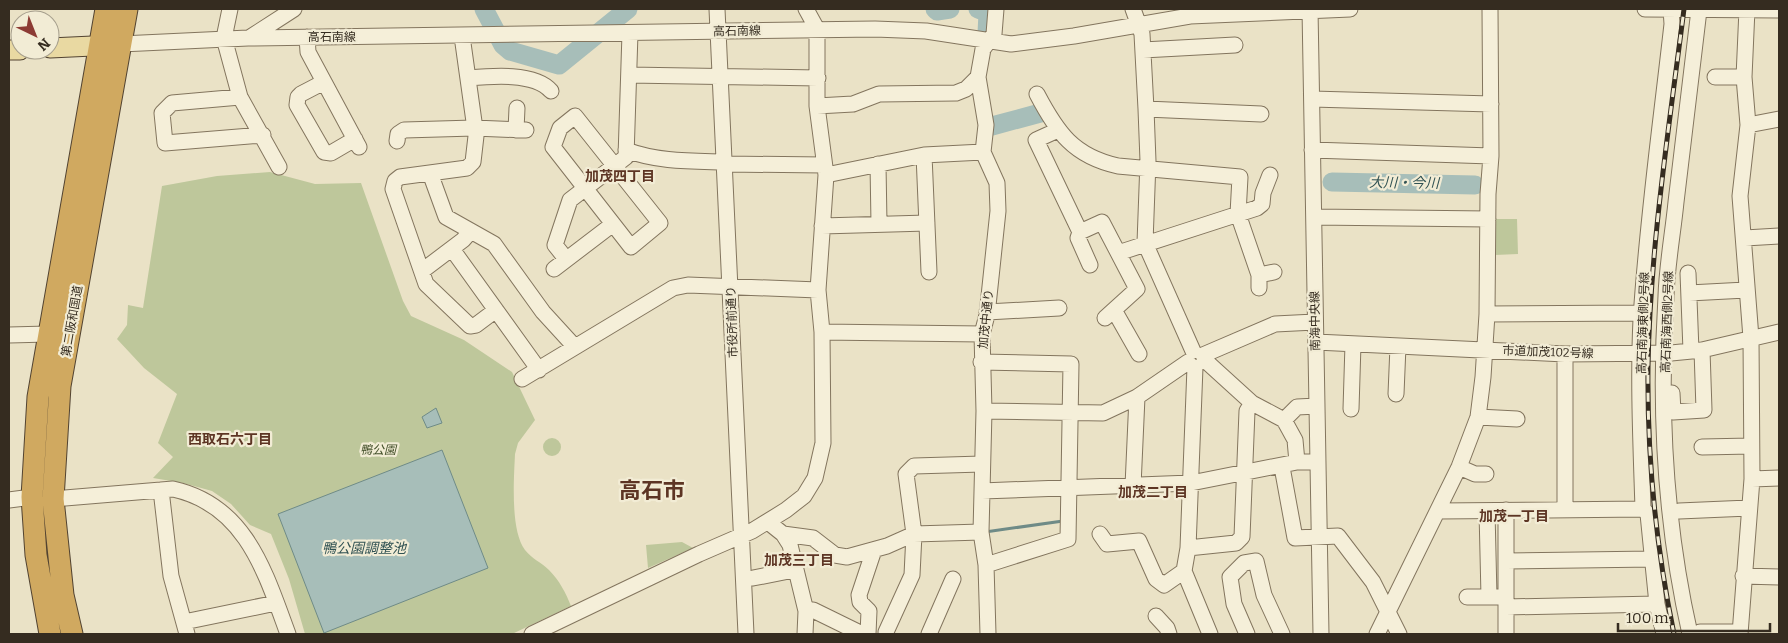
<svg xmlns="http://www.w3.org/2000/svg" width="1788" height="643" font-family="Bitter,'Noto Sans JP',serif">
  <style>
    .green { fill: #bec79b }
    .water { fill: #a7beb9; stroke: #6f8b87 }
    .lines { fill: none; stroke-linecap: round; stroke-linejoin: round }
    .stream { stroke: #6f8b87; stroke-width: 3 }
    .river { stroke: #a7beb9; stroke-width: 19 }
    .minor-casing { stroke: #83755e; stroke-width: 17 }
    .major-casing { stroke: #524331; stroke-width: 21 }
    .highway-casing { stroke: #524331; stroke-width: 23 }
    .minor { stroke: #f5efd9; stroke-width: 15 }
    .major { stroke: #e9d9a2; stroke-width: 19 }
    .highway { stroke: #d0a960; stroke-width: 21 }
    .rail-casing { stroke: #352c20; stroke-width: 5 }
    .rail { stroke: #f2ecd5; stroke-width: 3; stroke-dasharray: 9; stroke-linecap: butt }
    .labels { text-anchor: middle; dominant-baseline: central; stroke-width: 4.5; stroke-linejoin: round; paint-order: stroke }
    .street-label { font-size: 12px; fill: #352c20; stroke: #f2ecd5 }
    .park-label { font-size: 12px; font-style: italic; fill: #424f29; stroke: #f2ecd5 }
    .neighbourhood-label { font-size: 14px; font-weight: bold; fill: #5d3524; stroke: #f2ecd5 }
    .water-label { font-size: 14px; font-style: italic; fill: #315253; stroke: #f2ecd5 }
    .town-label { font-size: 22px; font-weight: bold; fill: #5d3524; stroke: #f2ecd5 }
  </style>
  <rect width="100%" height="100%" fill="#eae2c6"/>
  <path class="green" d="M270 172 315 184 361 183 403 301 411 316 464 340 512 372 535 420 518 443 515 454C514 478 510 530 525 550 532 559 541 562 549 570 559 580 566 593 571 606L512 634H305L289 579 271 534 250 525 231 504 212 491 183 483 153 478 173 457 158 443 177 394 144 368 117 339 127 325 128 305 143 308 162 186 217 176Z
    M1495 219H1517L1518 254 1495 255Z
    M543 447a9 9 0 1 1 18 0a9 9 0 1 1-18 0Z
    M682 542 693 548 648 568 646 545Z"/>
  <path class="water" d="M436 408 442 423 427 428 422 417Z
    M442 450 488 568 324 633 278 514Z"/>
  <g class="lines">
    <path class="stream" d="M985 532 1063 521"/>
    <path class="river" d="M484 9 503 45 510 51 559 65 628 9
      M935 9 937 11 950 9
      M978 9 988 13 987 33
      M992 126 1044 112
      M1332 182 1475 185"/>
    <g class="minor-casing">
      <path id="minor" d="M230 9 224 38 240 97 279 167
        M717 9 746 634
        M1133 9 1142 34 1146 109 1148 161 1145 243 1193 351
        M1310 9 1321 634
        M1645 9 1779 10
        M462 36 476 136 473 162 467 168 400 177 395 181 393 189 426 284 470 326 476 325 496 310
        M307 37 308 52 359 147
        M249 38 294 9
        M121 44 248 38 875 29 926 31 1011 44 1074 36 1190 16 1350 9
        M1143 50 1235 45
        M629 75 818 78
        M1715 77H1744
        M468 78C491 76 535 72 551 91
        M324 82 301 94 298 97 297 105 324 152 331 153 355 139
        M1037 94C1057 132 1073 156 1118 166L1240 177 1238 214 1259 275V288
        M240 97 172 103 162 113 165 143 263 135
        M1312 99 1491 104
        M817 106 853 104 879 94 956 93 966 89 978 77
        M1146 109 1261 114
        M575 116 660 223 631 247 553 147 560 128Z
        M1748 125 1779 119
        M516 130 517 108
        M1058 130 1036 140 1080 232 1102 222 1137 289 1105 318
        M397 141 398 134 404 130 474 128 526 130
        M626 150C658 162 691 161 725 162
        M1312 150 1491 156
        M924 155 929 272
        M725 164 824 165
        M878 164 879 224
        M430 173 446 217 494 244 543 312 575 347
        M826 175 924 155 983 152
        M1314 217 1488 219
        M822 226 927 223
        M1080 232 1078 238 1090 265
        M1745 238 1779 236
        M452 249 539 370
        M1118 253 1257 208 1262 204 1263 193 1270 175
        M566 259 555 245 570 200 626 157 630 33
        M554 269 613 224
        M422 271 463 240 471 231
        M1688 273 1691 351
        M1259 275 1274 272
        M1689 293 1746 290
        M1114 310 1139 354
        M987 312 1059 308
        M1487 314 1637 313
        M822 332 982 334
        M9 335 48 334
        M1316 342 1565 354 1671 353 1702 350 1779 332
        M1565 354V510
        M1203 355 1275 324 1315 322
        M1204 361 1208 363 1252 403 1284 420 1295 440 1297 462
        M981 362 1071 364 1068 539 986 565
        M1195 367 1188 548 1184 571 1210 634
        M522 379 673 288 688 285 818 290
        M1672 393 1673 412 1704 410 1702 350
        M1396 394 1398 346
        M1351 409 1353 344
        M984 411 1103 413 1137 397 1188 362
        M1478 417 1517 419
        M1284 420 1297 407 1317 406
        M1702 447 1751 446
        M1282 467 1295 538 1338 536 1373 582 1399 634
        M1459 467 1475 474H1486
        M1752 479 1779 478
        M1133 486 1137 397
        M161 490 171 576 187 634
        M982 491 1191 483 1297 462H1317
        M53 499 173 489C246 505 265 572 288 634
        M9 500 32 497
        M1438 511 1643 509
        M1487 511 1489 597
        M1679 511 1749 508
        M768 522 783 534 813 538 835 555 847 557 887 546 914 534 981 532
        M783 534 790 545 806 611 805 634
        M1100 534 1107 544 1139 541 1156 579 1164 585 1184 571
        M1188 548 1236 543 1242 537 1247 411 1252 403
        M1506 561 1653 559
        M1743 576 1779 577
        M753 578 794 570
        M1467 597H1500
        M1506 607 1657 604
        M806 611 813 610 862 634
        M1156 616 1167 628 1169 634
        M184 622 276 603
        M886 632 912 575 914 534 906 474 914 466 982 464
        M1700 632H1740
        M532 634 699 554 752 531 786 510 804 496 815 478 823 443 822 332 818 290 826 175 817 106V29L806 9
        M868 634 869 611 860 602 859 595 874 550
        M929 634 953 579
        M988 634 986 565 981 532 984 411 982 334 987 315 998 211 997 183 983 152 986 125 978 77 983 49 994 34 996 9
        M1247 634 1234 604 1230 577 1244 563 1256 561 1264 595 1282 634
        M1377 634 1459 467 1478 417 1483 377 1487 314 1488 194 1491 156 1490 9
        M1506 634V510
        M1664 634 1657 604 1648 514 1643 509C1641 446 1638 382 1641 319 1647 221 1661 123 1672 24L1671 9
        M1690 634C1665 524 1659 408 1666 296 1667 264 1673 233 1676 202 1684 138 1691 74 1699 10
        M1740 634 1752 479 1751 338 1740 196 1748 125 1744 77 1747 9"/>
    </g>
    <g class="major-casing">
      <path id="major" d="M50 48 114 45
        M9 50H20"/>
    </g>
    <g class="highway-casing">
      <path id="highway" d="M50 634 36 555 32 497 38 397 106 9
        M72 634 63 595 53 499 60 386 127 9"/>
    </g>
    <use href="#minor" class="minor"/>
    <use href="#major" class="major"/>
    <use href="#highway" class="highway"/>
    <g class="rail-casing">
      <path id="rail" d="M1674 634C1656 547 1647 456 1648 367 1650 247 1669 128 1684 9"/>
    </g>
    <use href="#rail" class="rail"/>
  </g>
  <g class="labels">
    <g class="street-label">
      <text transform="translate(737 31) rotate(-1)">高石南線</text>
      <text x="332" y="37">高石南線</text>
      <text transform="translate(986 319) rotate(-84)">加茂中通り</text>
      <text transform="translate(72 321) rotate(-80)">第二阪和国道</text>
      <text transform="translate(1315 321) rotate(-91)">南海中央線</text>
      <text transform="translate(732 322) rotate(-92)">市役所前通り</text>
      <text transform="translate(1667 322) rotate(-88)">高石南海西側2号線</text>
      <text transform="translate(1643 323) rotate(-88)">高石南海東側2号線</text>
      <text transform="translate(1548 352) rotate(2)">市道加茂102号線</text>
    </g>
    <g class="park-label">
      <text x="378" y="450">鴨公園</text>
    </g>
    <g class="neighbourhood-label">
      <text x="620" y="176">加茂四丁目</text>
      <text x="230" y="439">西取石六丁目</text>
      <text x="1153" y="492">加茂二丁目</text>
      <text x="1514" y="516">加茂一丁目</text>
      <text x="799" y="560">加茂三丁目</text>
    </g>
    <g class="water-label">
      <text transform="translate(1404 183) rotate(1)">大川・今川</text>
      <text x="364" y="548">鴨公園調整池</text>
    </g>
    <g class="town-label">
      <text x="652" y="490">高石市</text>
    </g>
  </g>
  <rect width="1788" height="643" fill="none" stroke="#352c20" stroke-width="20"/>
  <g transform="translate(35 35) rotate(137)"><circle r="24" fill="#f2ecd5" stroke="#a69f8d"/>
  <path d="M0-4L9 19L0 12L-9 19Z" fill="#8c3b34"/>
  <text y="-8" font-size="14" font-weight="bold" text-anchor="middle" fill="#352c20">N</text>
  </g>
  <path d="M1618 623v8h152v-8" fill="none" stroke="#352c20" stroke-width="2.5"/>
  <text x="1626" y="623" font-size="15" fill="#352c20" stroke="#f2ecd5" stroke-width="4" paint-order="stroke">100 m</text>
</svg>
